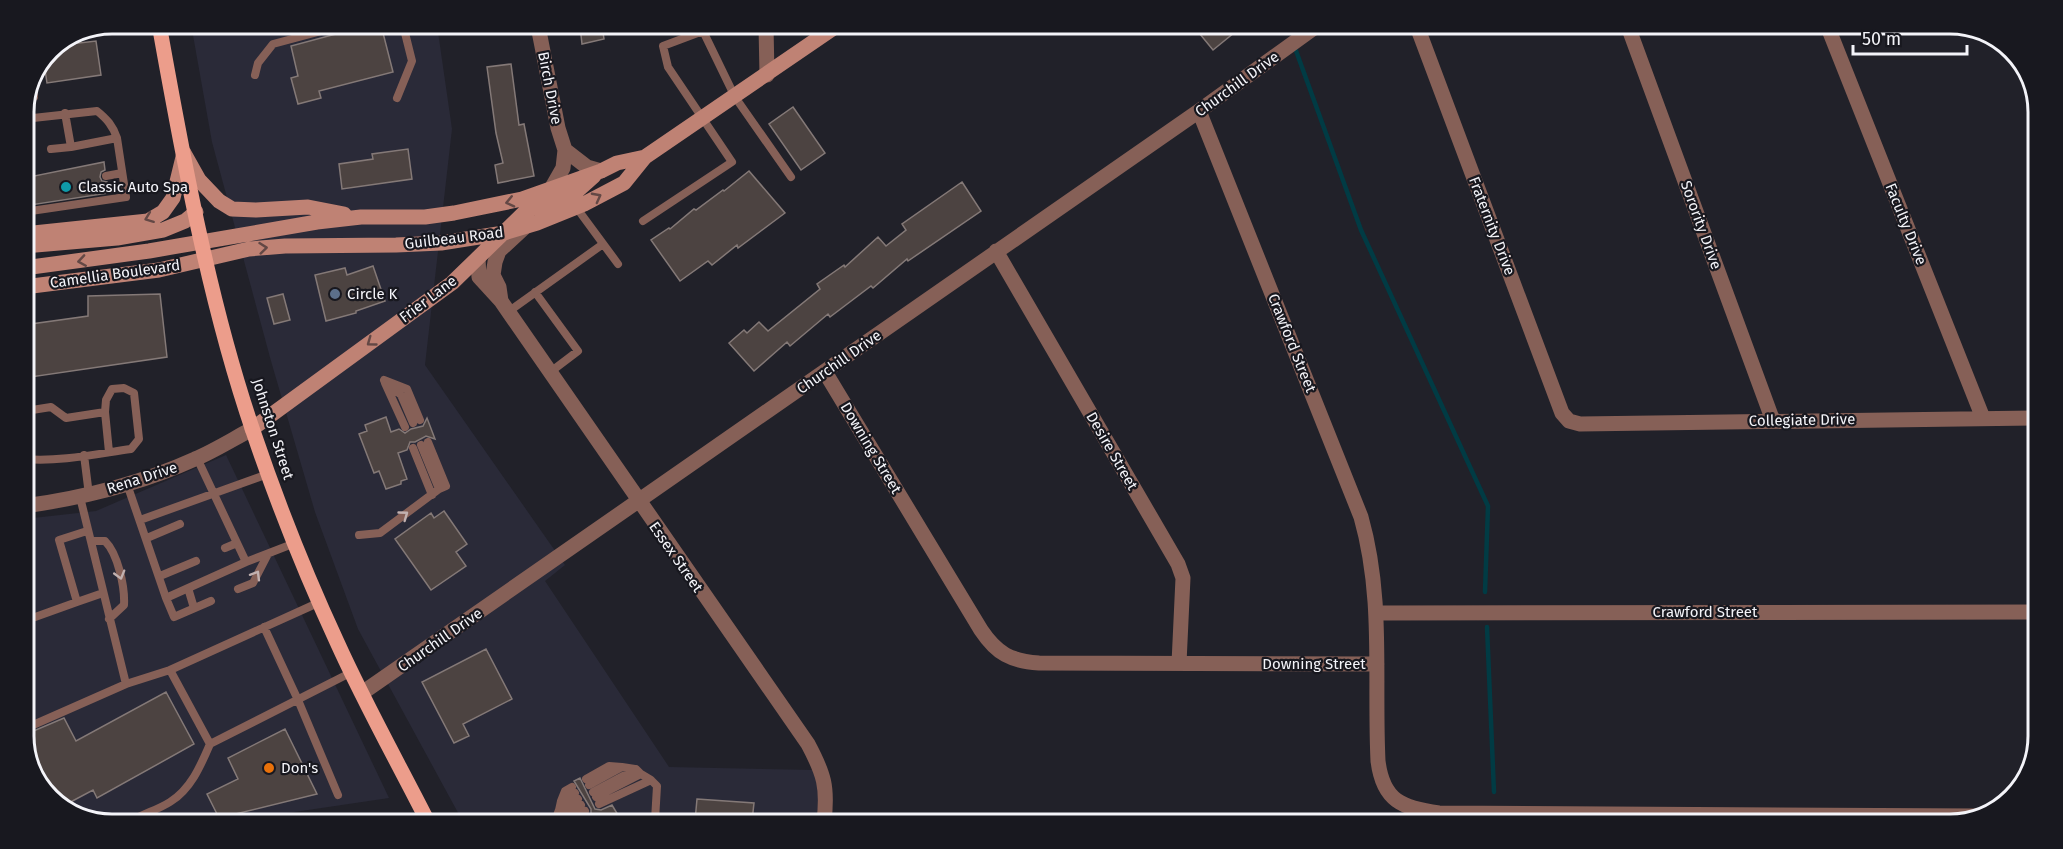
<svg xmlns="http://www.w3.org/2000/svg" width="2063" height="849" font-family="'Fira Sans',sans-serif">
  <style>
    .built { fill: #2a2a38 }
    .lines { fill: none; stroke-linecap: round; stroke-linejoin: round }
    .stream { stroke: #013b44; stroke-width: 4.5 }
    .building { fill: #4c4341; stroke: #847977; stroke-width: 1.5 }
    .lane { stroke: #866057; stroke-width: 8 }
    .street { stroke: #866057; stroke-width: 15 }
    .secondary { stroke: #bf8274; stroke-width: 15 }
    .primary { stroke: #ec9d8b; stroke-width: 15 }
    .oneway { stroke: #634845 }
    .oneway2 { stroke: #c2b1b0 }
    .culture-dot { fill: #0f9aa8; stroke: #18181f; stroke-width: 2 }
    .service-dot { fill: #5c6f8a; stroke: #18181f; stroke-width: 2 }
    .food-dot { fill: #e8710a; stroke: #18181f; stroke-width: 2 }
    .labels { text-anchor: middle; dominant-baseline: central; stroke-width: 4.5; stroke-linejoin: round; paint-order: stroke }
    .street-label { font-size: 15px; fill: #f4f4f9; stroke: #18181f }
    .poi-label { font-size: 15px; fill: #f4f4f9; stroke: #18181f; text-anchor: start }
    .rim { fill: none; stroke: #f4f4f9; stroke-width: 3 }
  </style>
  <rect width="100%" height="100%" fill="#212129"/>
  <path class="built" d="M191 24 437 25 452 129 425 365 565 565 545 581 669 767 814 770 820 791 817 821 462 820 358 629 315 512 271 361 212 142Z
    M226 455 389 798 248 819 79 818 42 790 24 743V519L96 511Z"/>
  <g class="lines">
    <path class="stream" d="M1286 28 1287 30
      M1295 48 1361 230 1488 506 1485 592
      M1487 627 1494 792
      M351 819 361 818 390 819"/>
  </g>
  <path class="building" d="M361 25H381L393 72 319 91 321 98 298 104 291 78 298 76 291 46 362 27Z
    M580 26H602L604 39 582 44Z
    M1195 28H1240L1213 50Z
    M96 41 101 75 47 83 44 63 50 50 62 45Z
    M511 64 519 125 524 124 534 176 498 183 495 165 503 163 496 133 487 67Z
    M793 107 825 153 801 170 769 124Z
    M408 149 412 179 342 189 339 164 373 159 372 154Z
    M104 162 105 170 101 172 100 177 102 181 107 182 109 193 24 206V178Z
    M749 171 785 213 738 248 737 245 712 265 708 261 680 281 651 240 669 228 670 229 694 209 696 210 723 190 724 191Z
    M962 182 981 211 908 261 907 259 873 288 871 286 830 317 828 314 790 346 787 342 754 371 729 343 744 330 747 333 759 322 768 331 820 289 817 284 844 265 845 267 878 237 886 246 906 230 902 224Z
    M373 266 385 301 356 311V313L326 321 315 275 345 268 347 275Z
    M160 294 167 357 24 378V325L88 316V296Z
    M283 294 290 320 274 324 267 298Z
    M386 417 391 432 399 429 405 433 411 429 423 426 427 418 435 439 426 436 415 442H410L407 450 398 453 407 479 401 481V484L386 489 379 471 374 473 359 434 367 431 365 425Z
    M444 511 467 544 456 552 466 566 431 590 395 539 431 513 434 518Z
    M486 649 512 699 463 724 469 736 454 743 422 682Z
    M166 692 194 744 97 798 93 790 63 806 42 790 24 743V735L64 718 76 741Z
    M285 729 317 794 219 818 207 794 238 779 228 758Z
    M580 778 595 809 601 810 612 805 621 820H589L587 817 591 814V809L574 781Z
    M697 799 754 803 752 821H695Z"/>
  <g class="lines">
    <path class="lane" d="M255 75 258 63 273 44 344 25
      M28 98 34 97 33 87
      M397 98 412 61 403 25
      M65 113 71 147 117 138
      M24 119 97 111C107 119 113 126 117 138L126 197 24 212
      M51 149 71 147
      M106 176 122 173
      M576 207 618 264
      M643 221 732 162 668 67 663 46 703 31 735 97 791 177
      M535 292 578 351 549 373
      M508 312 603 244
      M384 380 407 389 420 420
      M385 383 405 427
      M388 384 401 395 413 423
      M24 419 32 410 51 407 66 418 105 412
      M421 445 439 489
      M413 448 432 495
      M84 455 89 495
      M197 458 246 562
      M24 459C60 462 96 454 131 449L139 439 134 393 124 388 112 389 106 400 105 412 109 452
      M127 484 166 598 246 562 295 543
      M80 497 126 684
      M140 520 268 474
      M87 531 59 540 77 602 103 593
      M359 535 380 533 439 489 446 486 428 442
      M147 538 180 524
      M91 541H105C118 554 125 587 124 605L109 619
      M225 548 237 543
      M160 576 196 561
      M188 588 194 608
      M238 589 253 583 268 554
      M166 598 174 617 211 601
      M320 602 170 670 210 744 352 672
      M24 621 77 602
      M264 627 298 700 338 795
      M24 729 126 684 170 670
      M586 779 609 766 622 767
      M589 785 622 767 635 769
      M593 792 636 769 641 774
      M596 797 641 774 651 780
      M561 801 565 791 572 787
      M599 804 651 780 657 786 655 820
      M559 810 561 801 575 793
      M556 817 581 805
      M556 818 559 810 578 799
      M135 819C146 813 159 809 170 802 191 789 201 765 210 744
      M553 820 556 818 566 820 585 811"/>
    <path class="street" d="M538 26 558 128 565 150 563 168 551 189
      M766 26 767 75
      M1418 29 1562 413 1569 421 1580 424 2036 418
      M1629 29 1773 421
      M1829 30 1983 418
      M1199 111 1361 517C1384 598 1374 678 1378 761 1383 801 1402 808 1439 813L1979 816
      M565 150 587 167 601 171
      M996 251 1178 564 1183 578 1179 663
      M478 258 479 277 501 301 808 744C824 774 828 787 824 821
      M501 301 499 287 493 275 495 262 499 251 525 227
      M825 372 981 630C997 654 1011 661 1039 663L1377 664
      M24 506C83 498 140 484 195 459 214 451 233 439 252 429
      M1376 613 2034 612
      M362 693 1199 111 1314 28"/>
    <path class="secondary" d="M185 155 199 180 219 201 232 209 256 210 308 207 344 214
      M24 234 148 221 163 212 173 198 184 153
      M24 246 117 238 163 230 185 221 196 212
      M24 268 149 251 317 222 361 217H425L454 213 522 199 601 171 617 163 645 157
      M24 287 159 270 249 249 285 246 396 245 441 243 504 233 537 223 584 204 624 183 645 157 835 27
      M252 429 452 283 526 211 575 193 594 176"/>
    <path class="primary" d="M159 24C183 158 209 302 253 431 277 502 305 573 337 642 364 702 397 761 427 820"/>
  </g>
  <defs><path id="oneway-chevron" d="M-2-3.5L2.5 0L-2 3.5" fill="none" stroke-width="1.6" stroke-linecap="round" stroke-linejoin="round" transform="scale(1.5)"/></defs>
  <g class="oneway">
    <use href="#oneway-chevron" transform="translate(597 197) rotate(-28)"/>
    <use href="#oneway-chevron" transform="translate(510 202) rotate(167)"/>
    <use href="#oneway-chevron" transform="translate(149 218) rotate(159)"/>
    <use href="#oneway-chevron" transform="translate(263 248) rotate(-6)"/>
    <use href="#oneway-chevron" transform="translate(82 261) rotate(171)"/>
    <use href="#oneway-chevron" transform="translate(371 342) rotate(144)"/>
  </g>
  <g class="oneway2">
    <use href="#oneway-chevron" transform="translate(404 515) rotate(-36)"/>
    <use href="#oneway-chevron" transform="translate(120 575) rotate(74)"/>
    <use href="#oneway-chevron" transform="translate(256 575) rotate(-59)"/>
  </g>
  <circle class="culture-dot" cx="66" cy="187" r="6"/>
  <circle class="service-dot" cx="335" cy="294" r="6"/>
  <circle class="food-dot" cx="269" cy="768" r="6"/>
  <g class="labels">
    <g class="street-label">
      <text transform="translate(1237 84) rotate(-36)">Churchill Drive</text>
      <text transform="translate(550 88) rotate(79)">Birch Drive</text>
      <text transform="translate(1906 224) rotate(68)">Faculty Drive</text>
      <text transform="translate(1701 225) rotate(70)">Sorority Drive</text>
      <text transform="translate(1492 226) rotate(69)">Fraternity Drive</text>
      <text transform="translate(454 238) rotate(-7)">Guilbeau Road</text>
      <text transform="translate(115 274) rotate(-8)">Camellia Boulevard</text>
      <text transform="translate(428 299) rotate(-37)">Frier Lane</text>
      <text transform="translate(1292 343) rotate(68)">Crawford Street</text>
      <text transform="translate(839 362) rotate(-35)">Churchill Drive</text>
      <text transform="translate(1802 420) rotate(-1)">Collegiate Drive</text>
      <text transform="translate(273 429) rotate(72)">Johnston Street</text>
      <text transform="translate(871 448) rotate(59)">Downing Street</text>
      <text transform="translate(1112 451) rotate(60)">Desire Street</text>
      <text transform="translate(142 478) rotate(-18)">Rena Drive</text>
      <text transform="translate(676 557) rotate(55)">Essex Street</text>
      <text x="1705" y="612">Crawford Street</text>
      <text transform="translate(440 640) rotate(-35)">Churchill Drive</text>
      <text x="1314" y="664">Downing Street</text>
    </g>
    <g class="poi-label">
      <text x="78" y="187">Classic Auto Spa</text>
      <text x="347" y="294">Circle K</text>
      <text x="281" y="768">Don's</text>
    </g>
  </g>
  <path d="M0 0H2063V849H0ZM112 34H1950A78 78 0 0 1 2028 112V736A78 78 0 0 1 1950 814H112A78 78 0 0 1 34 736V112A78 78 0 0 1 112 34Z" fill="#18181f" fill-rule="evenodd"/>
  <path class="rim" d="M112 34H1950A78 78 0 0 1 2028 112V736A78 78 0 0 1 1950 814H112A78 78 0 0 1 34 736V112A78 78 0 0 1 112 34Z"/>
  <path d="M1853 45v9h114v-9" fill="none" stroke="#f4f4f9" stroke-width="3"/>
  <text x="1862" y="45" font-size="18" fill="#f4f4f9" stroke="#18181f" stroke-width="4.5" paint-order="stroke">50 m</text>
</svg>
